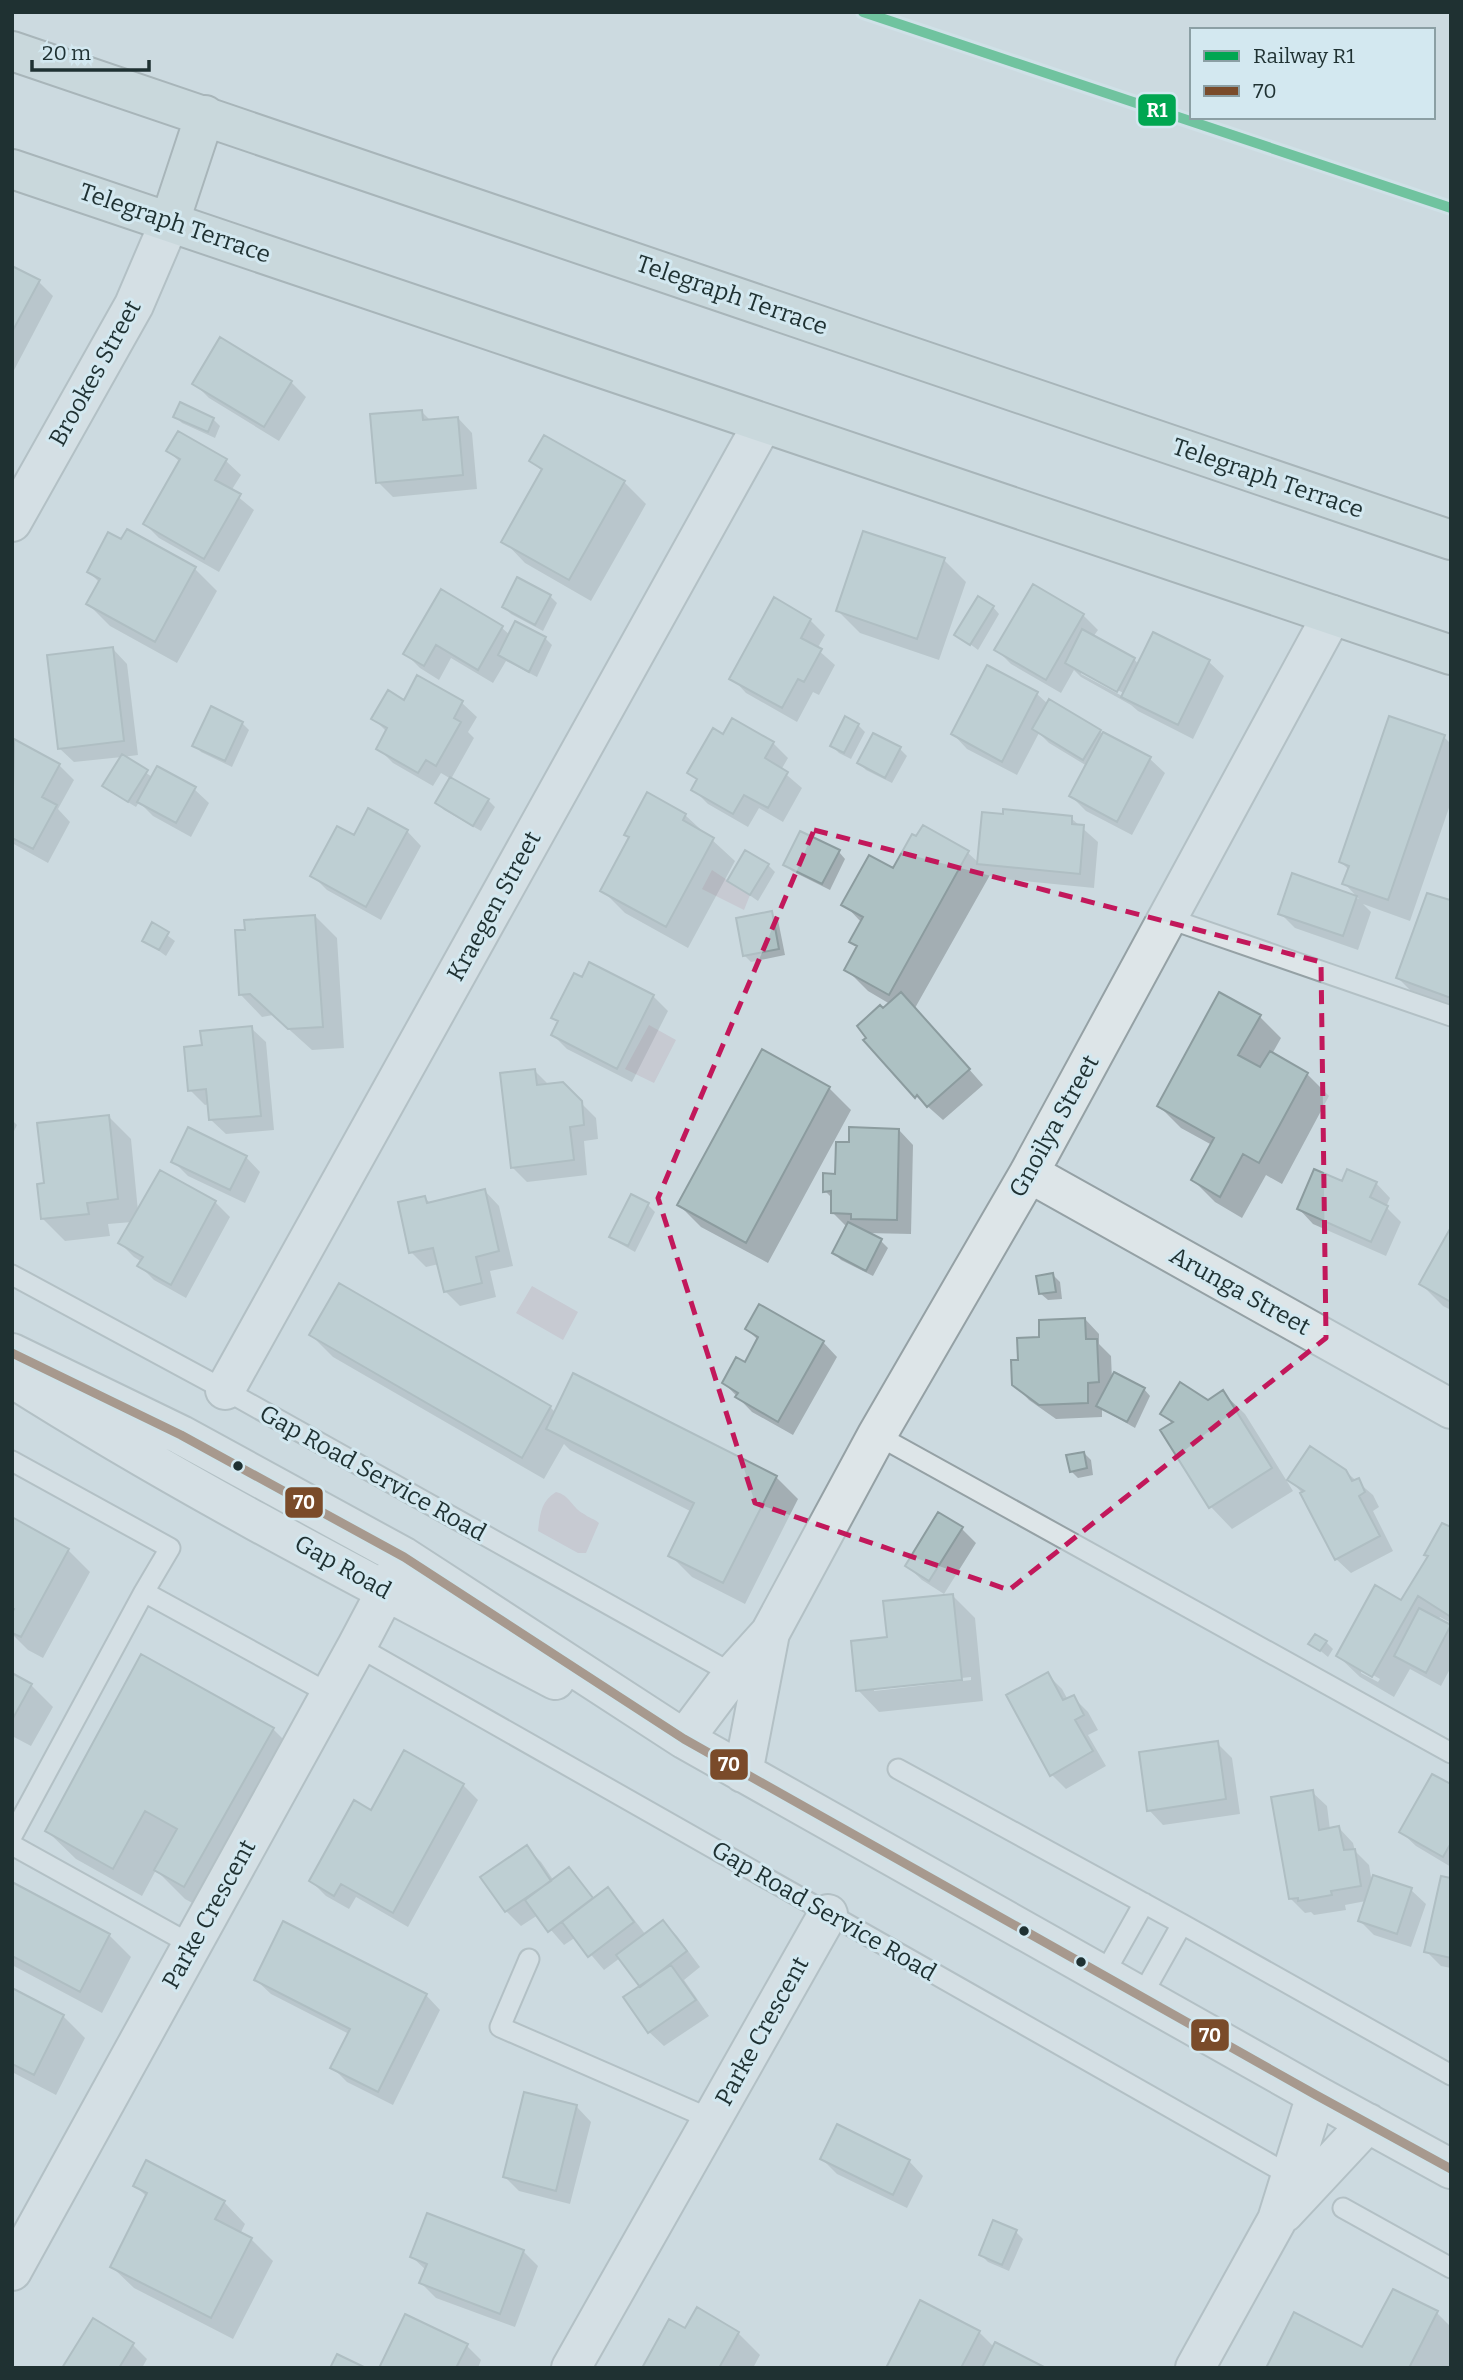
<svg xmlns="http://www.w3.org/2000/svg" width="1463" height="2380" font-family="Bitter,serif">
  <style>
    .water { fill: #c0b5c2 }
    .shadow { fill: #0003; fill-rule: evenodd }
    .building { fill: #adc1c3; stroke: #8c9c9f; stroke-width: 2 }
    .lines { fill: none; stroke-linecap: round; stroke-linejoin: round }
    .service-casing { stroke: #95a1a5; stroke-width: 23 }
    .minor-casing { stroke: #95a1a5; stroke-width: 42 }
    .trunk-casing { stroke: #7c888b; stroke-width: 42 }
    .service { stroke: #dde5e8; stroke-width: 19 }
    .minor { stroke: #dde5e8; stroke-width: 38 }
    .trunk { stroke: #c6d4d8; stroke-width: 38 }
    .bus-1-casing { stroke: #d3e8f0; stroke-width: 14 }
    .bus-1 { stroke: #7a4b2a; stroke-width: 9 }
    .rail-1-casing { stroke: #d3e8f0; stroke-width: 16 }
    .rail-1 { stroke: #00a651; stroke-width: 10 }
    .marked { fill: none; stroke: #c2185b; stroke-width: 5; stroke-dasharray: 14 9; stroke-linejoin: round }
    .bus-dot { fill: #1f3132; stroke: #d3e8f0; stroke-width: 2.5 }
    .labels { text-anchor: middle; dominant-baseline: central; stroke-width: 6; stroke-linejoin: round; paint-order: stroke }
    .street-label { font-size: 24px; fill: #1f3132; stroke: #d3e8f0 }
    .line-badge { stroke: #d3e8f0; stroke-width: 2.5 }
    .badge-label { font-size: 19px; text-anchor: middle; font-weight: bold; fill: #fff }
  </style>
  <rect width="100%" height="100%" fill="#ccdae0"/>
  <path class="water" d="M712 870 750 895 744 910 702 889Z
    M649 1025 676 1040 654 1083 625 1069Z
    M532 1286 578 1312 563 1340 516 1313Z
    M556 1492C570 1495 572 1508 584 1514 589 1518 593 1518 599 1523L586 1553H578L538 1531C540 1514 541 1501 556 1492Z"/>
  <path class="shadow" d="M12 268 39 282 53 296 12 374Z
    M221 339 291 382 306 397 279 441 209 398 194 383Z
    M421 411 431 421 458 418 472 433 477 489 393 497 378 482Z
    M175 416 213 419 220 426 215 438 182 423Z
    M178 433 226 461 241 475 231 491 254 510 219 572 159 538 145 524 180 462 168 451Z
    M531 461 624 482 646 504 591 601 525 563 504 541 543 472Z
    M128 532 195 569 217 591 177 663 110 626 88 604 100 583 89 572 122 542Z
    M944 560 966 582 939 660 860 633 838 611Z
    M441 592 502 628 510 635 516 623 545 638 552 645 537 677 506 661 493 683 451 658 439 680 420 668 405 653Z
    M550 596 557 603 543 631 511 614 504 607Z
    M993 607 999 614 978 650 957 634Z
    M1083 615 1098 630 1093 637 1134 659 1139 665 1154 635 1209 662 1224 676 1193 739 1138 711 1131 705 1081 677 1074 670 1061 693 1011 664 997 650ZM1081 670 1125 694 1124 697 1081 674Z
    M810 620 825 635 817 649 835 665 819 695 813 692 797 722 746 693 732 678Z
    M113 649 127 664 138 755 123 757 152 777 194 789 209 803 191 837 153 816 139 802 136 807 111 792 104 786 122 757 74 762 59 748Z
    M988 667 1037 694 1048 704 1150 759 1165 773 1132 835 1086 811 1071 796 1087 766 1049 743 1039 733 1017 775 967 749 953 734Z
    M405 702 462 703 477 717 468 732 474 738 451 779 488 800 495 807 481 831 444 810 437 803 451 779 441 773 433 786 393 763 378 748 387 732 374 719Z
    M242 723 249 730 232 767 201 752 195 745Z
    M858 725 865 732 851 759 839 753 832 746Z
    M724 736 773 743 788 758 781 770 802 788 783 822 759 808 748 827 708 804 693 789 698 781 690 773Z
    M1444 737 1451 744V802L1410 921 1363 904 1371 912 1358 950 1295 928 1280 913 1293 876 1359 899 1344 883 1349 870 1341 862Z
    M15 742 59 765 74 780 58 809 70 822 48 863 12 843V746Z
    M900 749 907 756 892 783 866 770 859 763Z
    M648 795 685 815 735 861 688 948 625 913 603 891 631 838Z
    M1071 818 1098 842 1094 888 993 878 990 875 915 1008 983 1085 943 1120 916 1096 866 1040 883 1010 890 1004 868 991 846 969 858 948 851 942 862 923 844 904 894 870 924 827 968 853 979 863Z
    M407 831 421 846 381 920 327 890 312 875 354 838Z
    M839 852 845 859 830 890 792 871 785 864Z
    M768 865 775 872 758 901 729 881Z
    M1451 903V1011L1420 1000 1398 978Z
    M771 913 778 920 785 955 751 962 744 955Z
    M315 916 337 938 344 1048 312 1050 273 1015 262 1017 241 995Z
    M153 925 175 941 166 956 144 940Z
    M653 996 668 1011 632 1082 567 1049 553 1035 559 1022 554 1017Z
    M1259 1016 1281 1038 1272 1054 1307 1074 1329 1096 1282 1184 1266 1175 1242 1218 1215 1202 1193 1180 1212 1145 1181 1128 1159 1106Z
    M251 1028 266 1042 274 1130 226 1134 211 1120 209 1104 205 1105 190 1090 204 1046Z
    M535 1071 549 1085 562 1084 596 1118 598 1139 584 1141 587 1175 527 1182 512 1167Z
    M829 1088 851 1110 768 1263 701 1227 679 1205Z
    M109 1117 131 1139 138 1211 215 1202 230 1217 186 1298 154 1280 140 1266 142 1262 134 1257 120 1243 132 1222 108 1224 110 1236 65 1241 43 1219 46 1185Z
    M12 1120 17 1125 12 1135Z
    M899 1130 913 1145 911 1234 866 1233 881 1241 888 1248 873 1276 841 1260 834 1253 847 1227 833 1213V1199L825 1191 837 1175 850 1143Z
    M246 1157 260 1172 245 1203 188 1176 173 1161Z
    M1376 1183 1390 1198 1386 1207 1401 1222 1386 1256 1313 1224 1299 1209 1342 1184Z
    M485 1191 499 1206 513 1266 490 1271 496 1297 460 1306 446 1292 439 1264 426 1267 411 1252 425 1198 431 1204Z
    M632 1197 648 1205 655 1212 635 1252 619 1243 612 1236Z
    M1451 1230V1310L1443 1306 1421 1284Z
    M1053 1275 1060 1282 1062 1299 1048 1300 1041 1294Z
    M339 1286 550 1407 556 1413 776 1477 798 1499 745 1604 692 1577 670 1555 692 1512 570 1450 564 1444 544 1479 333 1357 311 1335Z
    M1085 1319 1099 1334V1344L1111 1356 1112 1380 1144 1389 1150 1396 1135 1428 1102 1409V1417L1056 1419 1029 1400 1014 1384 1020 1362 1041 1338Z
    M747 1329 823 1342 837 1357 793 1435 752 1412 724 1383 745 1364 758 1340Z
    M1223 1393 1245 1414 1293 1491 1232 1529 1211 1507 1163 1431 1173 1424 1162 1414 1208 1402Z
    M1084 1453 1091 1460 1093 1475 1078 1478 1071 1471Z
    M1345 1471 1373 1495 1379 1507 1373 1511 1393 1551 1351 1573 1336 1559 1302 1493 1290 1480Z
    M12 1519 68 1550 90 1572 43 1658 28 1650 12 1634Z
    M961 1528 976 1543 944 1594 922 1580 907 1566Z
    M1451 1530V1623L1440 1617 1438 1620 1451 1627V1667L1441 1686 1410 1669 1394 1697 1360 1677 1338 1656 1401 1602ZM1361 1668 1380 1679 1378 1682 1361 1673Z
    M953 1596 975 1618 983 1701 879 1712 858 1690 889 1638ZM971 1677V1680L874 1691V1687Z
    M1326 1642 1333 1649 1328 1657 1311 1643Z
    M12 1675 31 1685 53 1707 31 1746 12 1736Z
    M1048 1675 1062 1689 1068 1700 1073 1697 1088 1712 1098 1730 1088 1735 1106 1766 1066 1789 1051 1774Z
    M273 1729 302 1758 213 1914 185 1899 156 1870 142 1896 76 1859 47 1831Z
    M1217 1743 1232 1758 1240 1814 1163 1825 1149 1810Z
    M404 1752 463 1785 478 1800 408 1927 356 1897 349 1909 326 1896 311 1881 371 1812Z
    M1451 1786V1867L1416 1846 1401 1832Z
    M1312 1792 1327 1806 1330 1830 1339 1828 1353 1843 1355 1851 1369 1865 1372 1883 1411 1890 1426 1904 1411 1947 1374 1935 1360 1921 1366 1901 1345 1905 1346 1910 1314 1915 1311 1912 1305 1913 1290 1898Z
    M526 1847 541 1862 554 1881 569 1869 595 1899 608 1889 622 1904 646 1935 663 1922 677 1936 700 1967 684 1980 709 2016 664 2046 649 2032 642 1987 620 1958 604 1970 576 1937 564 1945 538 1915 521 1926 506 1911Z
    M1451 1880V1968L1441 1966 1426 1951Z
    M12 1884 109 1935 131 1957 102 2013 12 1965Z
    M256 1980 426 1995 440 2010 393 2105 347 2082 332 2067 349 2034 271 1994Z
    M12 1990 63 2016 85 2038 56 2095 12 2072Z
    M525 2094 577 2107 591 2122 570 2204 519 2191 505 2177Z
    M822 2159 909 2161 923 2176 907 2208 837 2174Z
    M135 2185 224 2202 245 2224 240 2234 251 2239 273 2261 233 2339 134 2288 112 2267 147 2197Z
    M1016 2232 1023 2239 1009 2271 988 2262 981 2255Z
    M523 2251 538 2266 515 2327 436 2298 421 2283 426 2270 412 2257Z
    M697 2310 738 2333 760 2355 753 2368H644L686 2330Z
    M1437 2313 1451 2327V2368H1268L1363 2350Z
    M979 2332 994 2347 1042 2368H888Z
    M133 2345 147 2359 142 2368H64Z
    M467 2346 481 2360 478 2368H381Z"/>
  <path class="building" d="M12 266 40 280 12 332Z
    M220 337 292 381 264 427 192 384Z
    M180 402 214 418 208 432 173 417Z
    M422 410 423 420 458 417 463 475 376 483 370 414Z
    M178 431 227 459 215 480 241 494 204 559 143 524 180 459 166 451Z
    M544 435 625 481 569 580 501 542 542 469 529 461Z
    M127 529 196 567 155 642 86 604 100 579 87 572 108 532 121 539Z
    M863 531 945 558 917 639 836 611Z
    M517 577 551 595 535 625 502 607Z
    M1033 584 1084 614 1046 680 994 650Z
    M441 589 503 626 478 670 436 645 424 666 403 654Z
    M978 596 994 606 970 645 954 635Z
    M774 597 811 619 801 638 822 649 804 682 798 679 782 708 729 679Z
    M515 621 546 637 529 672 498 655Z
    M1082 629 1135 658 1117 692 1065 663Z
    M1153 632 1210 660 1178 725 1121 697Z
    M113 647 124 741 58 749 47 655Z
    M987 665 1038 692 1002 762 951 734Z
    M417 675 463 701 454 718 461 722 436 766 426 760 418 773 376 749 387 728 371 719 388 690 404 700Z
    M1049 699 1101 730 1083 760 1032 729Z
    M211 706 243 722 225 761 192 746Z
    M845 716 859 724 844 753 830 746Z
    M1389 716 1445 735 1388 900 1342 884 1349 866 1339 862Z
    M732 718 774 742 765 758 788 772 768 808 744 795 733 814 691 790 697 779 687 773 713 728 723 734Z
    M1103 732 1151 757 1117 822 1069 796Z
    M873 733 901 747 885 778 857 763Z
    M14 739 60 764 42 797 57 805 33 849 12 838Z
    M122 754 148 770 128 802 102 786Z
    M157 766 196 787 176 823 137 802Z
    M450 777 489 799 473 826 435 803Z
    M647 792 686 814 683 820 714 838 666 927 600 891 629 837 624 835Z
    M368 808 408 830 366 907 310 876 337 826 354 835Z
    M1003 809 1072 816V824L1084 825 1080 874 977 864 982 812 1003 814Z
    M923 825 969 851 889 995 844 970 857 946 849 942 863 917 841 905 869 855 893 868 912 834 916 836Z
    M800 831 840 850 822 884 783 865Z
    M745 850 769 864 750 895 727 881Z
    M1292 873 1357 896 1343 936 1278 914Z
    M1427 893 1450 900 1451 897V998L1396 978Z
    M772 911 779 949 743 956 736 918Z
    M315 915 323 1027 288 1029 250 994 239 995 235 930H245L244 920Z
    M152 922 169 932 159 950 142 941Z
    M589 962 654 995 617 1069 551 1035 558 1021 551 1018 574 973 582 977Z
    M901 992 970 1069 927 1107 917 1095 915 1098 863 1040 866 1038 857 1026 880 1005 883 1008Z
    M1219 992 1261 1015 1238 1055 1260 1067 1270 1051 1308 1073 1259 1163 1243 1154 1220 1197 1191 1180 1214 1138 1157 1106Z
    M252 1026 261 1116 209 1120 206 1089 188 1091 184 1047 202 1045 200 1031Z
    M762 1049 830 1087 746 1243 677 1205Z
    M535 1069 537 1085 563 1082 582 1101 584 1125 570 1127 574 1160 511 1168 500 1073Z
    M109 1115 118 1199 87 1203 89 1214 41 1219 37 1184 44 1183 37 1123Z
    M188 1127 247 1156 230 1190 171 1162Z
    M849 1127 899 1129 897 1220 851 1219V1214L831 1213V1191L823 1192V1173L835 1174 836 1142H849Z
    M1314 1169 1342 1181 1347 1169 1377 1182 1370 1197 1388 1206 1371 1242 1297 1209Z
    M160 1170 216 1201 171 1285 137 1266 143 1257 118 1243Z
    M485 1189 499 1251 476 1257 482 1283 444 1292 433 1248 409 1253 398 1202 425 1196 427 1203Z
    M631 1194 649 1203 628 1246 609 1237Z
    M848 1222 882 1239 866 1271 832 1253Z
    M1451 1227V1302L1419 1284Z
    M1053 1273 1056 1292 1039 1294 1036 1276Z
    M339 1283 551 1406 522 1458 309 1335Z
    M759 1304 824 1341 778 1422 735 1397 738 1393 722 1383 736 1357 745 1362 758 1337 745 1329Z
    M1085 1318 1086 1339H1097L1099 1382 1088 1383V1403L1039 1405 1012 1385 1011 1360H1018L1017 1338 1039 1337V1320Z
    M1114 1372 1145 1388 1127 1422 1096 1406Z
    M573 1373 777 1476 723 1583 668 1556 694 1503 546 1429Z
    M1180 1382 1208 1400 1223 1390 1272 1468 1209 1508 1160 1430 1173 1422 1160 1414Z
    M1310 1446 1346 1470 1352 1481 1359 1478 1365 1492 1359 1496 1380 1536 1335 1560 1300 1493 1304 1491 1287 1480Z
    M1084 1452 1087 1468 1070 1472 1066 1455Z
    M938 1512 963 1527 929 1581 905 1566Z
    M12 1517 69 1549 21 1637 12 1633V1613L14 1609 12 1608Z
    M1442 1523 1451 1527V1617L1418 1596 1372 1677 1336 1656 1375 1585 1401 1600 1428 1556 1424 1555Z
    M953 1594 962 1680 856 1691 851 1641 887 1637 883 1601Z
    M1419 1608 1451 1625 1426 1673 1394 1656Z
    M1315 1634 1327 1641 1320 1651 1308 1644Z
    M141 1654 274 1728 184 1887 154 1870 177 1829 145 1811 113 1869 45 1831Z
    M1048 1672 1063 1700 1074 1695 1084 1715 1075 1720 1093 1751 1050 1776 1006 1695Z
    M12 1673 32 1684 12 1720Z
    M1218 1741 1226 1799 1147 1811 1139 1752Z
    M404 1750 464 1784 393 1913 341 1884 334 1896 309 1881 354 1800 371 1810Z
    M1432 1774 1451 1784V1843L1443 1857 1399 1832Z
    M1313 1790 1319 1830 1339 1826 1344 1850 1355 1849 1361 1886 1331 1891 1332 1895 1298 1901V1898L1289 1899 1271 1797Z
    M527 1845 551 1881 505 1912 480 1877Z
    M569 1867 593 1898 548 1932 525 1900Z
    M1373 1875 1412 1888 1397 1934 1358 1921Z
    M1441 1876 1451 1878V1958L1424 1952Z
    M12 1882 110 1934 80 1992 12 1956Z
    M608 1887 634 1922 588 1957 562 1922Z
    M663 1920 687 1951 640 1987 616 1955Z
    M283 1921 427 1994 378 2092 330 2068 350 2029 254 1980Z
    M671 1965 696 2000 648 2033 623 1997Z
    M12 1988 64 2015 34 2075 12 2064Z
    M524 2092 577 2105 556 2191 503 2177Z
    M837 2124 910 2160 893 2195 820 2159Z
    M146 2160 225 2201 215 2219 252 2238 211 2318 110 2267 147 2193 133 2186Z
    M427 2213 524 2250 500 2314 419 2283 427 2264 410 2257Z
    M993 2220 1017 2230 1002 2265 979 2255Z
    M1393 2289 1438 2311 1409 2368H1266L1294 2312 1362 2347Z
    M920 2300 980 2331 961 2368H886Z
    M697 2307 739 2332 719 2368H642L669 2319 685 2328Z
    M405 2314 468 2344 456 2368H379Z
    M93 2318 134 2343 119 2368H62Z
    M995 2342 1046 2368H982Z
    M337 2354 366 2368H330Z"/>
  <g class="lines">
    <g class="service-casing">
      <path id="service" d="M1167 918 1451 1016
        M12 1275 225 1390 733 1674
        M877 1435 1451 1753
        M12 1461 170 1548 144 1592 330 1694
        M357 1646 1291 2176
        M898 1769 1182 1924 1451 2075
        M12 1836 144 1592
        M12 1845 192 1945
        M529 1959 500 2027 713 2120
        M1103 1976 1144 1903
        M1141 1997 1182 1924
        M1343 2208 1451 2268"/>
    </g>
    <g class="minor-casing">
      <path id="minor" d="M12 522 134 305 170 221
        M1029 1173 1451 1409
        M12 1353 181 1435 404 1557 684 1739 1316 2095 1451 2169
        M12 1378C187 1489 372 1584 555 1680
        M225 1390 763 423
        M684 1739 733 1674 770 1633 877 1435 1029 1173 1332 615
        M743 1773 770 1633
        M1284 2213 1368 2123
        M12 2271 357 1646 404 1557
        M571 2368 828 1914
        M1195 2368 1277 2220 1316 2095"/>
    </g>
    <g class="trunk-casing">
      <path id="trunk" d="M12 51 1451 540
        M12 169 1451 655
        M170 221 205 115"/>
    </g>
    <use href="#service" class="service"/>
    <use href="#minor" class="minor"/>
    <use href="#trunk" class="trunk"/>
    <g class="bus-1-casing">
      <path id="bus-1" d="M12 1353 181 1435 404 1557 684 1739 1316 2095 1451 2169"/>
    </g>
    <use href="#bus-1" class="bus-1"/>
    <g class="rail-1-casing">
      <path id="rail-1" d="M863 12 1451 208"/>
    </g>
    <use href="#rail-1" class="rail-1"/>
  </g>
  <path d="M0 0H1463V2380H0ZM814 830 1321 962 1326 1338 1009 1590 755 1503 658 1198Z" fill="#ccdae0" fill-opacity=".55" fill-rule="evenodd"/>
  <path class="marked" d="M814 830 1321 962 1326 1338 1009 1590 755 1503 658 1198Z"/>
  <g class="bus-dot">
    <circle cx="238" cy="1466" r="6"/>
    <circle cx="1024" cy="1931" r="6"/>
    <circle cx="1081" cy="1962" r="6"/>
  </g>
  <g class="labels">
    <g class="street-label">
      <text transform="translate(175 223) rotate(19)">Telegraph Terrace</text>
      <text transform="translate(732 295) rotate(19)">Telegraph Terrace</text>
      <text transform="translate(95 373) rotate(-61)">Brookes Street</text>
      <text transform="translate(1268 478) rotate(19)">Telegraph Terrace</text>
      <text transform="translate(494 906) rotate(-61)">Kraegen Street</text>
      <text transform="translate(1054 1126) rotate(-61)">Gnoilya Street</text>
      <text transform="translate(1240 1291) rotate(29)">Arunga Street</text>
      <text transform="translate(373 1473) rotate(29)">Gap Road Service Road</text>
      <text transform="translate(343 1567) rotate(29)">Gap Road</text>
      <text transform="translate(824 1911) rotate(30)">Gap Road Service Road</text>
      <text transform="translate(209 1914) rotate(-61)">Parke Crescent</text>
      <text transform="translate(762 2031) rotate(-61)">Parke Crescent</text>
    </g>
  </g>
  <g class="line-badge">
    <rect x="1137" y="93" width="40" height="34" rx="7" fill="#00a651"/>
    <rect x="284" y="1486" width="40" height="33" rx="7" fill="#7a4b2a"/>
    <rect x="709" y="1748" width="40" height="33" rx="7" fill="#7a4b2a"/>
    <rect x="1190" y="2018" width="40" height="34" rx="7" fill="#7a4b2a"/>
  </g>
  <g class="badge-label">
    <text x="1157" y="117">R1</text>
    <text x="304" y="1509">70</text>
    <text x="729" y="1771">70</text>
    <text x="1210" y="2042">70</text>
  </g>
  <rect width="1463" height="2380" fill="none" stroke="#1f3132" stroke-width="28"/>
  <rect x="1190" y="28" width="245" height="91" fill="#d3e8f0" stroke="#8b9fa4" stroke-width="2"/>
  <rect x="1204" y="51" width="35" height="10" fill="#00a651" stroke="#8b9fa4" stroke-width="2"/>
  <text x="1253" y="63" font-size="21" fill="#1f3132">Railway R1</text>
  <rect x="1204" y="86" width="35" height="10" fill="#7a4b2a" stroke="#8b9fa4" stroke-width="2"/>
  <text x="1253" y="98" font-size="21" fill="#1f3132">70</text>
  <path d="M32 60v10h117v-10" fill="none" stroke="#1f3132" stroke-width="3.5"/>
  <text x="42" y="60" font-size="21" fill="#1f3132" stroke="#d3e8f0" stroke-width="5" paint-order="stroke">20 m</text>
</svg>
